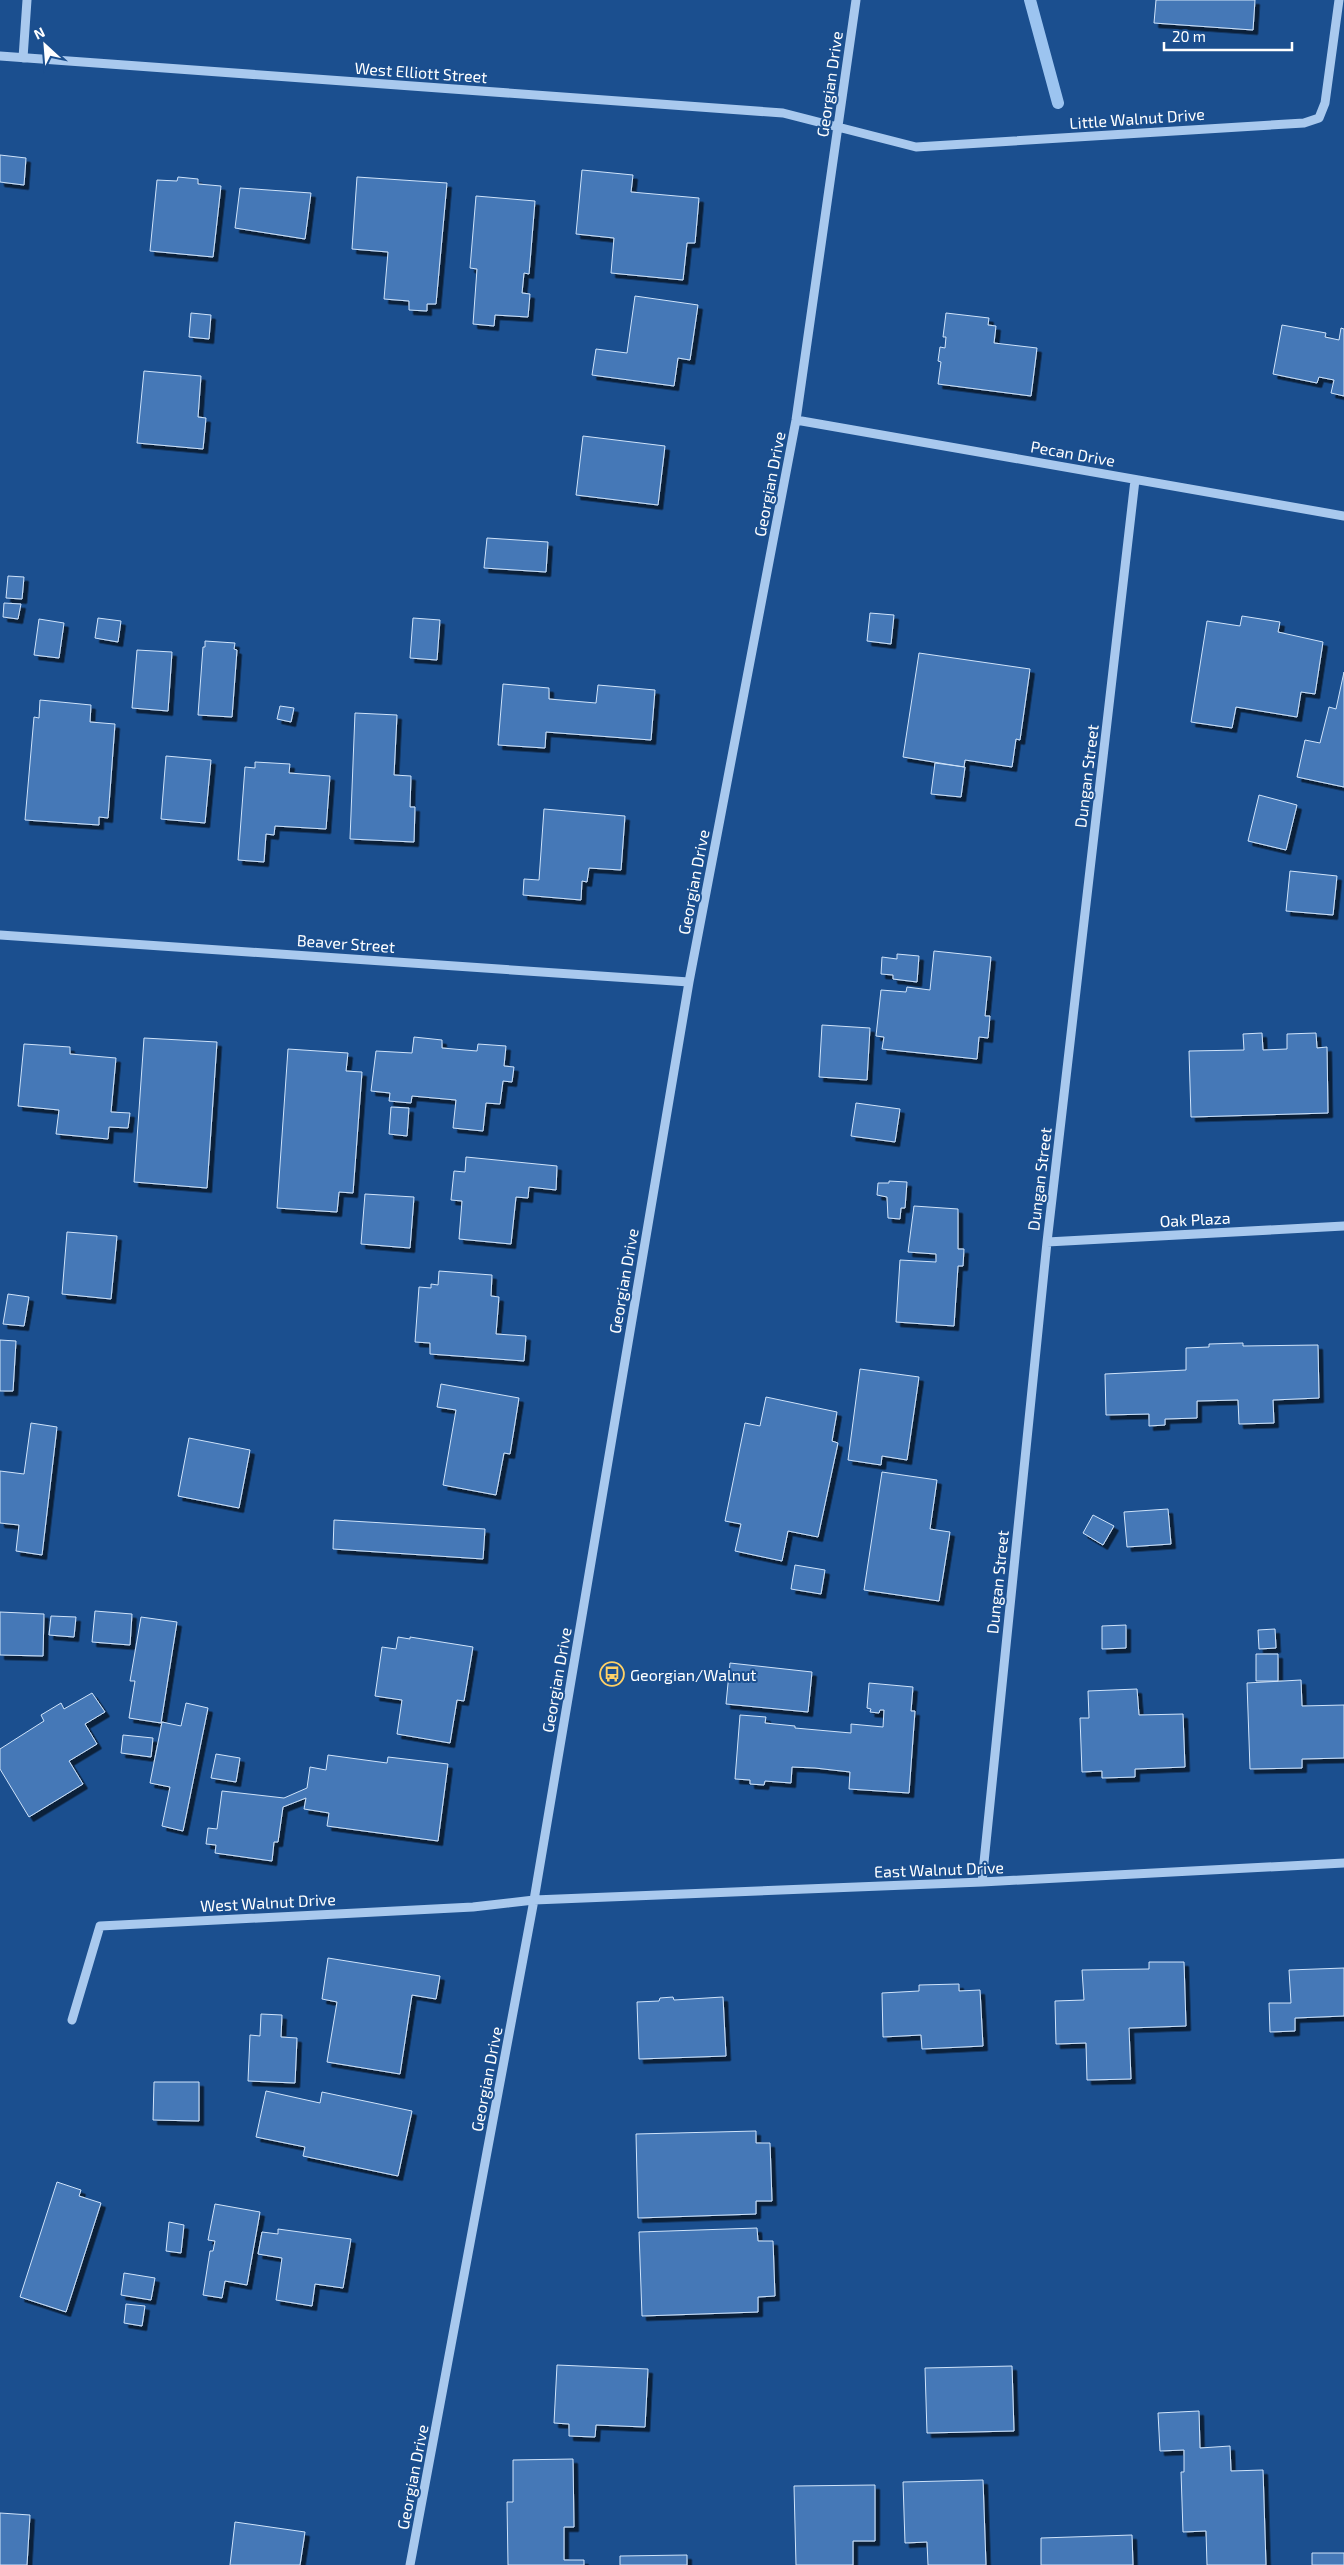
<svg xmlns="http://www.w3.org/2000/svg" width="1344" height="2565" font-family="'Exo 2',sans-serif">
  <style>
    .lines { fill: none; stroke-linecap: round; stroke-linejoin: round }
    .stream { stroke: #9cc4f0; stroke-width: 12 }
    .building { fill: #4478b7; stroke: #cfe3fa; filter: url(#shadow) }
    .minor { stroke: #a9c9ee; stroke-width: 9 }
    .labels { text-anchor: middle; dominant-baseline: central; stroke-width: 4; stroke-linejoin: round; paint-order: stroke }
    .street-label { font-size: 16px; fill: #fff; stroke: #1b4f8f }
    .poi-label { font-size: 16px; fill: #fff; stroke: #1b4f8f; text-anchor: start }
  </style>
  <defs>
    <filter id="shadow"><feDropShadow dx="4.5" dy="4.5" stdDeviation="0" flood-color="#0009"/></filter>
  </defs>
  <rect width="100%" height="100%" fill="#1b4f8f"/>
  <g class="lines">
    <path class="stream" d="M1030 0 1058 103"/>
  </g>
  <path class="building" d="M1156 0H1255L1253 30 1154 23Z
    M0 155 26 158 24 185 0 182Z
    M582 170 633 175 631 192 699 198 695 243H687L683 280 611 273 614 238 576 234Z
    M178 177 198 179V184L221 186 213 257 150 251 157 180 177 181Z
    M357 177 447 183 436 304H427V311L409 310V301L384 299 388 252 352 249Z
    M240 188 311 193 305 239 235 228Z
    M476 196 535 201 529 274 524 273 522 293 530 294 528 317 495 315 494 326 473 324 477 269 470 268Z
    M635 296 698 305 690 360 678 358 674 386 592 375 596 349 627 353Z
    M191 313 211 315 209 339 189 337Z
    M946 313 989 318 988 325 996 326 994 343 1037 348 1031 396 938 384 941 362 938 361 940 347 945 348 946 337H943Z
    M1282 325 1326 333 1325 337 1339 340 1341 328 1344 329V396L1331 393 1334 380 1319 377 1317 383 1273 374Z
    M144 371 201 376 198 417 206 418 203 449 137 443Z
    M583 436 665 446 658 505 576 495Z
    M487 538 548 542 546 572 484 568Z
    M8 576 24 577 22 599 6 598Z
    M4 603 21 604 18 619 3 617Z
    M870 613 894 615 891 644 867 641Z
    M1242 616 1280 622 1278 632 1323 642 1315 694 1301 692 1297 717 1236 707 1232 728 1191 722 1207 621 1240 626Z
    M98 618 121 621 118 642 95 638Z
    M413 618 440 620 437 660 410 658Z
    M39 619 64 623 59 658 34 655Z
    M205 641 235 643 234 649 237 650 232 717 198 715 203 647H205Z
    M137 650 172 652 168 711 132 708Z
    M919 653 1030 669 1020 740 1016 739 1012 767 965 760 964 767 903 757Z
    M1344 672V787L1297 777 1305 740 1320 743 1329 707 1336 709Z
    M503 684 549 688V699L596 703 598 685 655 690 651 740 546 732 545 748 498 745Z
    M40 700 91 705 90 722 115 724 108 818 99 817V825L25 820 34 717 39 718Z
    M280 706 294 708 291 722 277 719Z
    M355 713 397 715 394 775 411 776 410 807H415L414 842 350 839Z
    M166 756 211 760 205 823 161 819Z
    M255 762 290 764 289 773 330 776 326 829 275 826 274 835 266 834 264 862 238 860 245 767 255 768Z
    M935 763 965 767 961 797 931 794Z
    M1259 795 1297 805 1286 850 1248 841Z
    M544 809 625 816 621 870 589 868 587 882 582 881 581 900 523 895 524 879 539 880Z
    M1290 871 1337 876 1333 915 1286 911Z
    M934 951 991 957 985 1016H990L988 1038 979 1037 977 1059 882 1049 884 1037 876 1036 881 990 906 992 907 987 930 990Z
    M897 954 919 956 917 982 893 979V975L881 974 882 957 897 959Z
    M822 1025 870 1028 867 1080 819 1077Z
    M1262 1033 1263 1050 1287 1049V1034L1316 1033 1317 1048 1327 1047 1328 1113 1191 1117 1189 1051 1244 1050 1243 1034Z
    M414 1037 442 1040V1048L477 1051 478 1044 506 1046 504 1066 514 1067 512 1082 503 1081 500 1104 486 1103 483 1131 453 1128 456 1100 412 1096 411 1103 389 1101 390 1093 371 1091 376 1051 412 1053Z
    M144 1038 217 1042 207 1188 134 1182Z
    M24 1044 70 1047V1054L116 1058 111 1112 130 1113 128 1128 109 1127 108 1139 56 1134 59 1110 18 1106Z
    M288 1049 348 1053 346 1071 362 1072 353 1193 339 1192 337 1212 277 1208Z
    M856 1103 900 1109 895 1142 851 1136Z
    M391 1107 409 1108 407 1136 389 1134Z
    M466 1157 557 1166 556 1190 529 1187 528 1198 516 1197 511 1244 459 1239 462 1201 451 1200 454 1171 465 1172Z
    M889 1181 907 1182 905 1208H901L900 1219 888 1218 887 1197 877 1195 878 1183H889Z
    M365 1194 414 1197 410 1248 361 1244Z
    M914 1206 958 1209V1249H964L963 1266H958L954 1326 896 1322 900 1260 936 1262V1254L908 1252Z
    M67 1232 117 1236 111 1299 62 1294Z
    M439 1271 492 1275 491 1296 499 1297 496 1334 526 1336 524 1361 430 1354V1343L415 1342 419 1287 431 1288V1284L438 1285Z
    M8 1294 29 1297 24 1326 3 1324Z
    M0 1340 16 1341 13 1391H0Z
    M1243 1343V1346L1318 1345 1319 1398 1273 1400 1274 1423 1239 1424 1238 1400 1197 1401V1418L1165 1419V1425L1149 1426V1414L1106 1415 1105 1374 1186 1370V1348L1209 1347V1344Z
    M860 1369 919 1377 907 1460 882 1456 881 1465 848 1460Z
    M441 1384 519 1398 510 1454 504 1453 496 1495 443 1485 456 1410 437 1407Z
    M766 1397 837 1412 832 1441 838 1443 818 1537 788 1531 782 1561 735 1551 741 1524 725 1521 745 1423 760 1426Z
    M31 1423 57 1427 42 1555 16 1551 19 1525 0 1523V1471L24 1474Z
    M189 1438 250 1450 239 1508 178 1496Z
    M882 1472 937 1480 930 1529 950 1532 939 1601 864 1590Z
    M1168 1509 1171 1544 1127 1547 1124 1512Z
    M1093 1515 1114 1526 1103 1545 1083 1533Z
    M334 1520 485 1529 483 1559 333 1549Z
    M795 1565 825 1570 821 1594 791 1589Z
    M95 1611 132 1614 130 1645 92 1642Z
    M0 1612 44 1614 43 1656 0 1655Z
    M51 1616 76 1617 74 1637 49 1635Z
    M141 1617 177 1622 161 1723 129 1718 135 1681H130Z
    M1126 1625V1648L1102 1649V1626Z
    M1275 1629 1276 1648 1259 1649 1258 1630Z
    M398 1637 410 1639V1637L473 1647 464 1701 457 1700 450 1743 397 1734 402 1700 375 1696 382 1647 396 1649Z
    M1256 1654H1278V1681H1256Z
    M730 1663 812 1672 808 1712 726 1704Z
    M1301 1680 1302 1706 1344 1705V1758L1302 1759V1768L1250 1769 1247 1683Z
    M869 1683 913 1687 911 1711H915L909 1793 849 1789 850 1772 815 1768 792 1767 791 1783 765 1781 764 1785 750 1784V1780L735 1779 740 1715 766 1717 765 1723 795 1726V1728L851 1733V1724L883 1727 884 1710H880L879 1713 870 1712 871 1709 867 1708Z
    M1137 1689 1139 1715 1183 1714 1185 1767 1135 1769V1777L1102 1778V1771L1082 1772 1080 1718H1089L1088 1691Z
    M92 1693 105 1712 85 1724 97 1744 69 1761 83 1784 29 1817 0 1769V1749L44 1721 41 1715 61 1703 64 1709Z
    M186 1703 208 1708 183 1831 162 1826 170 1787 150 1783 162 1722 181 1726Z
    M123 1735 153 1738 151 1757 121 1753Z
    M216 1754 240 1758 236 1782 211 1778Z
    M328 1755 387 1763 388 1757 448 1764 438 1841 327 1826 329 1813 304 1809 306 1798 283 1807 278 1842H274L272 1861 215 1853 216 1845 206 1844 208 1828 217 1829 222 1791 284 1798 307 1788 310 1767 326 1770Z
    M328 1958 440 1976 436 1999 412 1995 400 2074 327 2062 337 2002 322 1999Z
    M1149 1962H1184L1186 2026 1129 2028 1131 2079 1087 2080 1086 2043 1056 2044 1055 2001 1084 2000 1082 1970 1149 1969Z
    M1344 1968V2016L1295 2018V2031L1270 2032 1269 2003H1291L1289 1970Z
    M959 1984V1991L980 1990 983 2046 922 2049 921 2035 883 2037 882 1993 919 1991V1985Z
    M673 1997 674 2000 723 1997 726 2056 639 2059 637 2002 659 2001 660 1998Z
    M261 2014 282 2015 281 2037 297 2038 295 2083 248 2081 250 2035 260 2036Z
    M154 2082H199V2121L153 2120Z
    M266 2091 320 2103 322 2092 412 2111 398 2176 303 2156 305 2147 256 2137Z
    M756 2131V2143H770L772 2201H756V2214L638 2218 636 2134Z
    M57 2182 81 2190 79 2196 101 2203 66 2312 20 2297Z
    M215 2204 260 2212 247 2285 225 2281 222 2298 203 2295 210 2251H213L215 2241 208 2240Z
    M169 2222 184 2225 181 2253 166 2251Z
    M757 2228 758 2241H773L775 2296 758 2297V2312L642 2316 639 2232Z
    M278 2229 351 2239 343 2288 315 2284 312 2306 276 2300 282 2258 258 2254 262 2232 278 2234Z
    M124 2273 155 2278 151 2300 121 2295Z
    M126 2304 145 2306 142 2326 124 2323Z
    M557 2365 648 2369 645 2427 596 2425 595 2437 569 2436V2424L554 2423Z
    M1012 2366 1014 2431 927 2433 925 2368Z
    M1199 2411 1200 2448 1230 2446 1231 2471 1263 2470 1266 2565H1207L1206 2531 1183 2532 1181 2472H1184V2450L1160 2451 1158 2413Z
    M573 2459 574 2527H564V2560H584V2565H508L507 2502H513V2460Z
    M983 2480 986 2565H928L927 2542 905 2543 903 2482Z
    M875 2485V2541H853V2565H796L794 2486Z
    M0 2513 30 2515 27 2565H0Z
    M235 2522 305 2532 300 2565H230Z
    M1132 2535 1133 2565H1041V2538Z
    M1312 2553H1344V2565H1312Z
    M687 2555V2565H620V2556Z"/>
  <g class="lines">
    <path class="minor" d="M0 56 783 113 916 147 1304 123 1319 118 1325 103 1339 0
      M23 58 27 0
      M796 420 1344 516
      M0 935 689 982
      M1047 1242 1344 1226
      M982 1882 1047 1242 1135 480
      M72 2020 100 1926 473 1907 534 1900 982 1882 1344 1863
      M410 2565 534 1900 689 982 796 420 856 0"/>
  </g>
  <defs>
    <g id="bus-ring" transform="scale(1.25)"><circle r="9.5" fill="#1b4f8f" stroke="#ffd166" stroke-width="1.5"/><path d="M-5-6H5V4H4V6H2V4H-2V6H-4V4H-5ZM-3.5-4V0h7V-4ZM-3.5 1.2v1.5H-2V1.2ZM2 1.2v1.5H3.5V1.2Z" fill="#ffd166"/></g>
  </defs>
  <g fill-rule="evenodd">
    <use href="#bus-ring" x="612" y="1674"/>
  </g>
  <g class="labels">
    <g class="street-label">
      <text transform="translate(421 72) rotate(4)">West Elliott Street</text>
      <text transform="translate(829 84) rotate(-82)">Georgian Drive</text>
      <text transform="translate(1137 118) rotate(-4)">Little Walnut Drive</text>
      <text transform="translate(1073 453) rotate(10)">Pecan Drive</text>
      <text transform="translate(769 484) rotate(-79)">Georgian Drive</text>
      <text transform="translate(1086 776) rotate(-83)">Dungan Street</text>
      <text transform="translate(693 882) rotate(-79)">Georgian Drive</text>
      <text transform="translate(346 943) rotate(4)">Beaver Street</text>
      <text transform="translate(1039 1179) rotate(-83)">Dungan Street</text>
      <text transform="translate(1195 1219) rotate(-3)">Oak Plaza</text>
      <text transform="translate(623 1281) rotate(-80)">Georgian Drive</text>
      <text transform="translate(997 1582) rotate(-84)">Dungan Street</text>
      <text transform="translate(556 1680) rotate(-80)">Georgian Drive</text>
      <text transform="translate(939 1869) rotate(-2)">East Walnut Drive</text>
      <text transform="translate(268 1902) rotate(-3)">West Walnut Drive</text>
      <text transform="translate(486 2079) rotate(-79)">Georgian Drive</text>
      <text transform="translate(412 2477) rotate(-79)">Georgian Drive</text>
    </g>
    <g class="poi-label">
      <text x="630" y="1674">Georgian/Walnut</text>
    </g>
  </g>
  <g transform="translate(45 45) rotate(334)" stroke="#1b4f8f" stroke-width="4" paint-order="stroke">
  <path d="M0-4L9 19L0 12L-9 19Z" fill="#ffffff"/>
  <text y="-8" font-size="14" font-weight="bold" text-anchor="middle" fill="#ffffff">N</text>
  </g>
  <path d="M1164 42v8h128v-8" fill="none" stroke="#ffffff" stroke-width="2.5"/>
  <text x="1172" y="42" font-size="15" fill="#ffffff" stroke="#1b4f8f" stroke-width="4" paint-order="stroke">20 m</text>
</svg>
